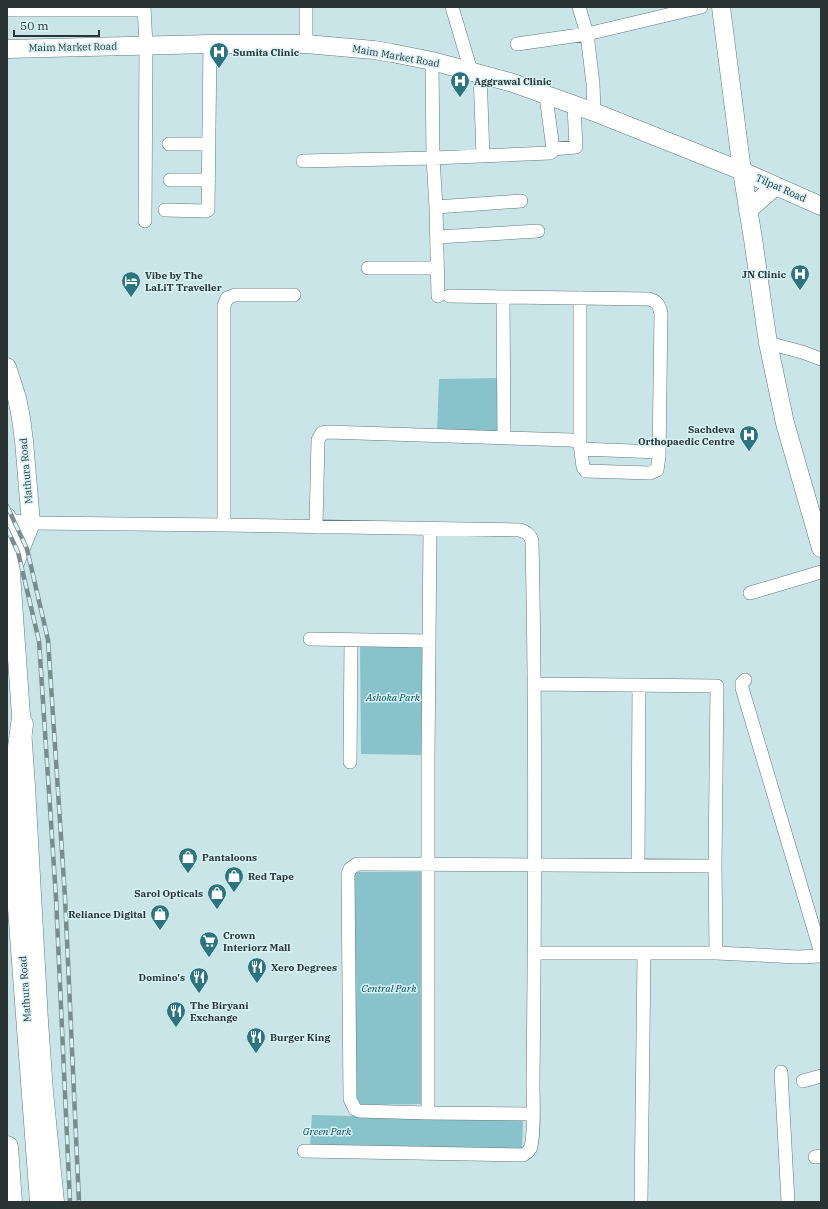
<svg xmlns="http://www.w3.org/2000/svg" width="828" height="1209" font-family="'IBM Plex Serif',serif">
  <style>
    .green { fill: #88c2ca }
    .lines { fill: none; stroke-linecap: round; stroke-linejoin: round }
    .street-casing { stroke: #61797c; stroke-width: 14 }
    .secondary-casing { stroke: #61797c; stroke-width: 19 }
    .highway-casing { stroke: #61797c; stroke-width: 23 }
    .street { stroke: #fff; stroke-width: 13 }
    .secondary { stroke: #fff; stroke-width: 18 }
    .highway { stroke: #fff; stroke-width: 22 }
    .rail-casing { stroke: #798c8e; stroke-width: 4.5 }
    .rail { stroke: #d7f2f6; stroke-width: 3; stroke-dasharray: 9; stroke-linecap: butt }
    .labels { text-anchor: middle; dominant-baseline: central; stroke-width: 3; stroke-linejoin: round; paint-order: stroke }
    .street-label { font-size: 10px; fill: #2a3435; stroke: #d7f2f6 }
    .poi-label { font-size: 10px; font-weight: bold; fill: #2a3435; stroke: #d7f2f6; text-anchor: start }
    .park-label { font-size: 10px; font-style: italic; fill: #03474f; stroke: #d7f2f6 }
  </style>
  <rect width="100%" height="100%" fill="#cae5e8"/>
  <path class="green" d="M499 378 498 432 437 431 439 379Z
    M360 645H422L424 654 426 755 361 754Z
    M354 872H422L423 1104 357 1105Z
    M312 1115 523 1120 522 1148 310 1146Z"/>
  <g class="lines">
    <g class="street-casing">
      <path id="street" d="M144 7 146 45 145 221
        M306 7V44
        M452 7 471 71
        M579 7 587 34 593 84 594 112
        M7 10H144
        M517 44 587 34 701 7
        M432 61 433 158 436 207 438 296
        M480 73 483 156
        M169 144H209
        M553 149 576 147 574 106
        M303 161 433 158 550 153 553 151V149L546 96
        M170 180H209
        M436 207 521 201
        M165 210 206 211 208 210 210 44
        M437 237 538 231
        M368 268H437
        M503 297 504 437
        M768 343 802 352 821 359
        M580 444V298
        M581 449 659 452
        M7 520 31 523 224 525 520 530C526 532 530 534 532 541 536 722 535 903 533 1084 533 1097 535 1139 530 1149 528 1152 527 1153 523 1155L304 1151
        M224 525V306L227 298 235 295H294
        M316 527 318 440 322 433 328 432 571 440 575 441 580 444 583 467 586 471 650 473 657 470 659 457 661 313C659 305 657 301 649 299L449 296
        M750 593 821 572
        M310 639 429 641
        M745 680 742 683V688L821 953
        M535 684 717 686 715 866 716 953
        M350 762 351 640
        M638 865 639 685
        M534 953H716L798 957 821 956
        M781 1072 788 1202
        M803 1081 821 1076
        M428 1113V759L430 529
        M532 1114 428 1113 359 1111 355 1109 350 1099 348 874 350 869 357 864H362L715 866
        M815 1157 821 1156
        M641 1202 644 954"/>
    </g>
    <g class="secondary-casing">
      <path id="secondary" d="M721 7 742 171 753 239 768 343 785 423 821 548
        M7 49 210 44H306L374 50 392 53 432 61 513 83 594 112 742 171 821 206
        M748 210 776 186
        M7 367 17 398 21 418 24 441 31 523 13 568
        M7 517 26 786 39 1021 44 1092 55 1202"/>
    </g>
    <g class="highway-casing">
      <path id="highway" d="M7 777 15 855 41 1202
        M13 794 22 724
        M7 1147 11 1202"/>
    </g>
    <use href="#street" class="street"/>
    <use href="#secondary" class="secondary"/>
    <use href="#highway" class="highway"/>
    <g class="rail-casing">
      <path id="rail" d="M7 506 27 549 48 640 65 897 79 1202
        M7 529 18 552 39 641 56 898 70 1202"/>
    </g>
    <use href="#rail" class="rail"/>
  </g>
  <defs>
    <g id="hospital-pin" transform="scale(1)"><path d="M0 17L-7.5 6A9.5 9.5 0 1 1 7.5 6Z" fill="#2c757e" stroke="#d7f2f6"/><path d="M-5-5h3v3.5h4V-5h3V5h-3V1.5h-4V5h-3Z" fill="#fff"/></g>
    <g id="hotel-pin" transform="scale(1)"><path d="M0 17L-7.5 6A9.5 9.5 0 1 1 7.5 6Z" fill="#2c757e" stroke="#d7f2f6"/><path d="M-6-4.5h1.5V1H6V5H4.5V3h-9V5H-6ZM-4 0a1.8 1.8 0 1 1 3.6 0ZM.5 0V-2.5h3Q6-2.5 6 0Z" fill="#fff"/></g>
    <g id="shop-pin" transform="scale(1)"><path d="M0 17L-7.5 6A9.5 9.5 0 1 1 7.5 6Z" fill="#2c757e" stroke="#d7f2f6"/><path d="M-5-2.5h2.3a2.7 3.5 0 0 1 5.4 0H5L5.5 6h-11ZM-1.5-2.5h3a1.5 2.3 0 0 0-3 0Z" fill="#fff"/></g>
    <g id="supermarket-pin" transform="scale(1)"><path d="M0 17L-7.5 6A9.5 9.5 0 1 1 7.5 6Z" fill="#2c757e" stroke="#d7f2f6"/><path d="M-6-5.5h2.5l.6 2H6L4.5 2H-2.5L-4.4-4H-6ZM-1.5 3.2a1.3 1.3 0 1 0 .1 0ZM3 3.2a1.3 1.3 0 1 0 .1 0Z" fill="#fff"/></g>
    <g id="restaurant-pin" transform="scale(1)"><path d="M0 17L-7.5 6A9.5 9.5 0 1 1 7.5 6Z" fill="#2c757e" stroke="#d7f2f6"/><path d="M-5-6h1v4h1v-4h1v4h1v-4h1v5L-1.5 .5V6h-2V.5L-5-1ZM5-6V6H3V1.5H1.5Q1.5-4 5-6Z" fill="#fff"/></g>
  </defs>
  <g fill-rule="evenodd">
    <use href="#hospital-pin" x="219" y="52"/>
    <use href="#hospital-pin" x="460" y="81"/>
    <use href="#hospital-pin" x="800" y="274"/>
    <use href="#hotel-pin" x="131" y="281"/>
    <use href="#hospital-pin" x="749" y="435"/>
    <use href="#shop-pin" x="188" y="857"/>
    <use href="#shop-pin" x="234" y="876"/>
    <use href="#shop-pin" x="217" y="893"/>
    <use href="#shop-pin" x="160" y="914"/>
    <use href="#supermarket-pin" x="209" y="941"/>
    <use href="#restaurant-pin" x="257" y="967"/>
    <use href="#restaurant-pin" x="199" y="977"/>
    <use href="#restaurant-pin" x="176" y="1011"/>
    <use href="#restaurant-pin" x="256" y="1037"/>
  </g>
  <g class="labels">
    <g class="street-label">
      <text transform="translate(73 47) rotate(-1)">Maim Market Road</text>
      <text transform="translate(396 56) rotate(10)">Maim Market Road</text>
      <text transform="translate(781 188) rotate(24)">Tilpat Road</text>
      <text transform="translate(26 471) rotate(-95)">Mathura Road</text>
      <text transform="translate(25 989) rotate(-94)">Mathura Road</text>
    </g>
    <g class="poi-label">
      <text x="233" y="52">Sumita Clinic</text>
      <text x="474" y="81">Aggrawal Clinic</text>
      <text x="786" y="274" text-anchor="end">JN Clinic</text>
      <text x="145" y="275">Vibe by The<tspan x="145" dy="12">LaLiT Traveller</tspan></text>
      <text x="735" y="429" text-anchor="end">Sachdeva<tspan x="735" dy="12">Orthopaedic Centre</tspan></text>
      <text x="202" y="857">Pantaloons</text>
      <text x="248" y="876">Red Tape</text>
      <text x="203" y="893" text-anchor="end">Sarol Opticals</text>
      <text x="146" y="914" text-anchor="end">Reliance Digital</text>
      <text x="223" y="935">Crown<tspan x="223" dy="12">Interiorz Mall</tspan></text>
      <text x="271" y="967">Xero Degrees</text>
      <text x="185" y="977" text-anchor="end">Domino's</text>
      <text x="190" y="1005">The Biryani<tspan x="190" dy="12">Exchange</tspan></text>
      <text x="270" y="1037">Burger King</text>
    </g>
    <g class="park-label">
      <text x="393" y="697">Ashoka Park</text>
      <text x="389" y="988">Central Park</text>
      <text x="327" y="1131">Green Park</text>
    </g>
  </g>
  <rect width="828" height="1209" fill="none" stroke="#2a3435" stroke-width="16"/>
  <path d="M14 30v6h85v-6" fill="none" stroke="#2a3435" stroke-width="2"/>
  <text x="20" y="30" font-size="12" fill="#2a3435" stroke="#d7f2f6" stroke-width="3" paint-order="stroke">50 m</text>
</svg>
